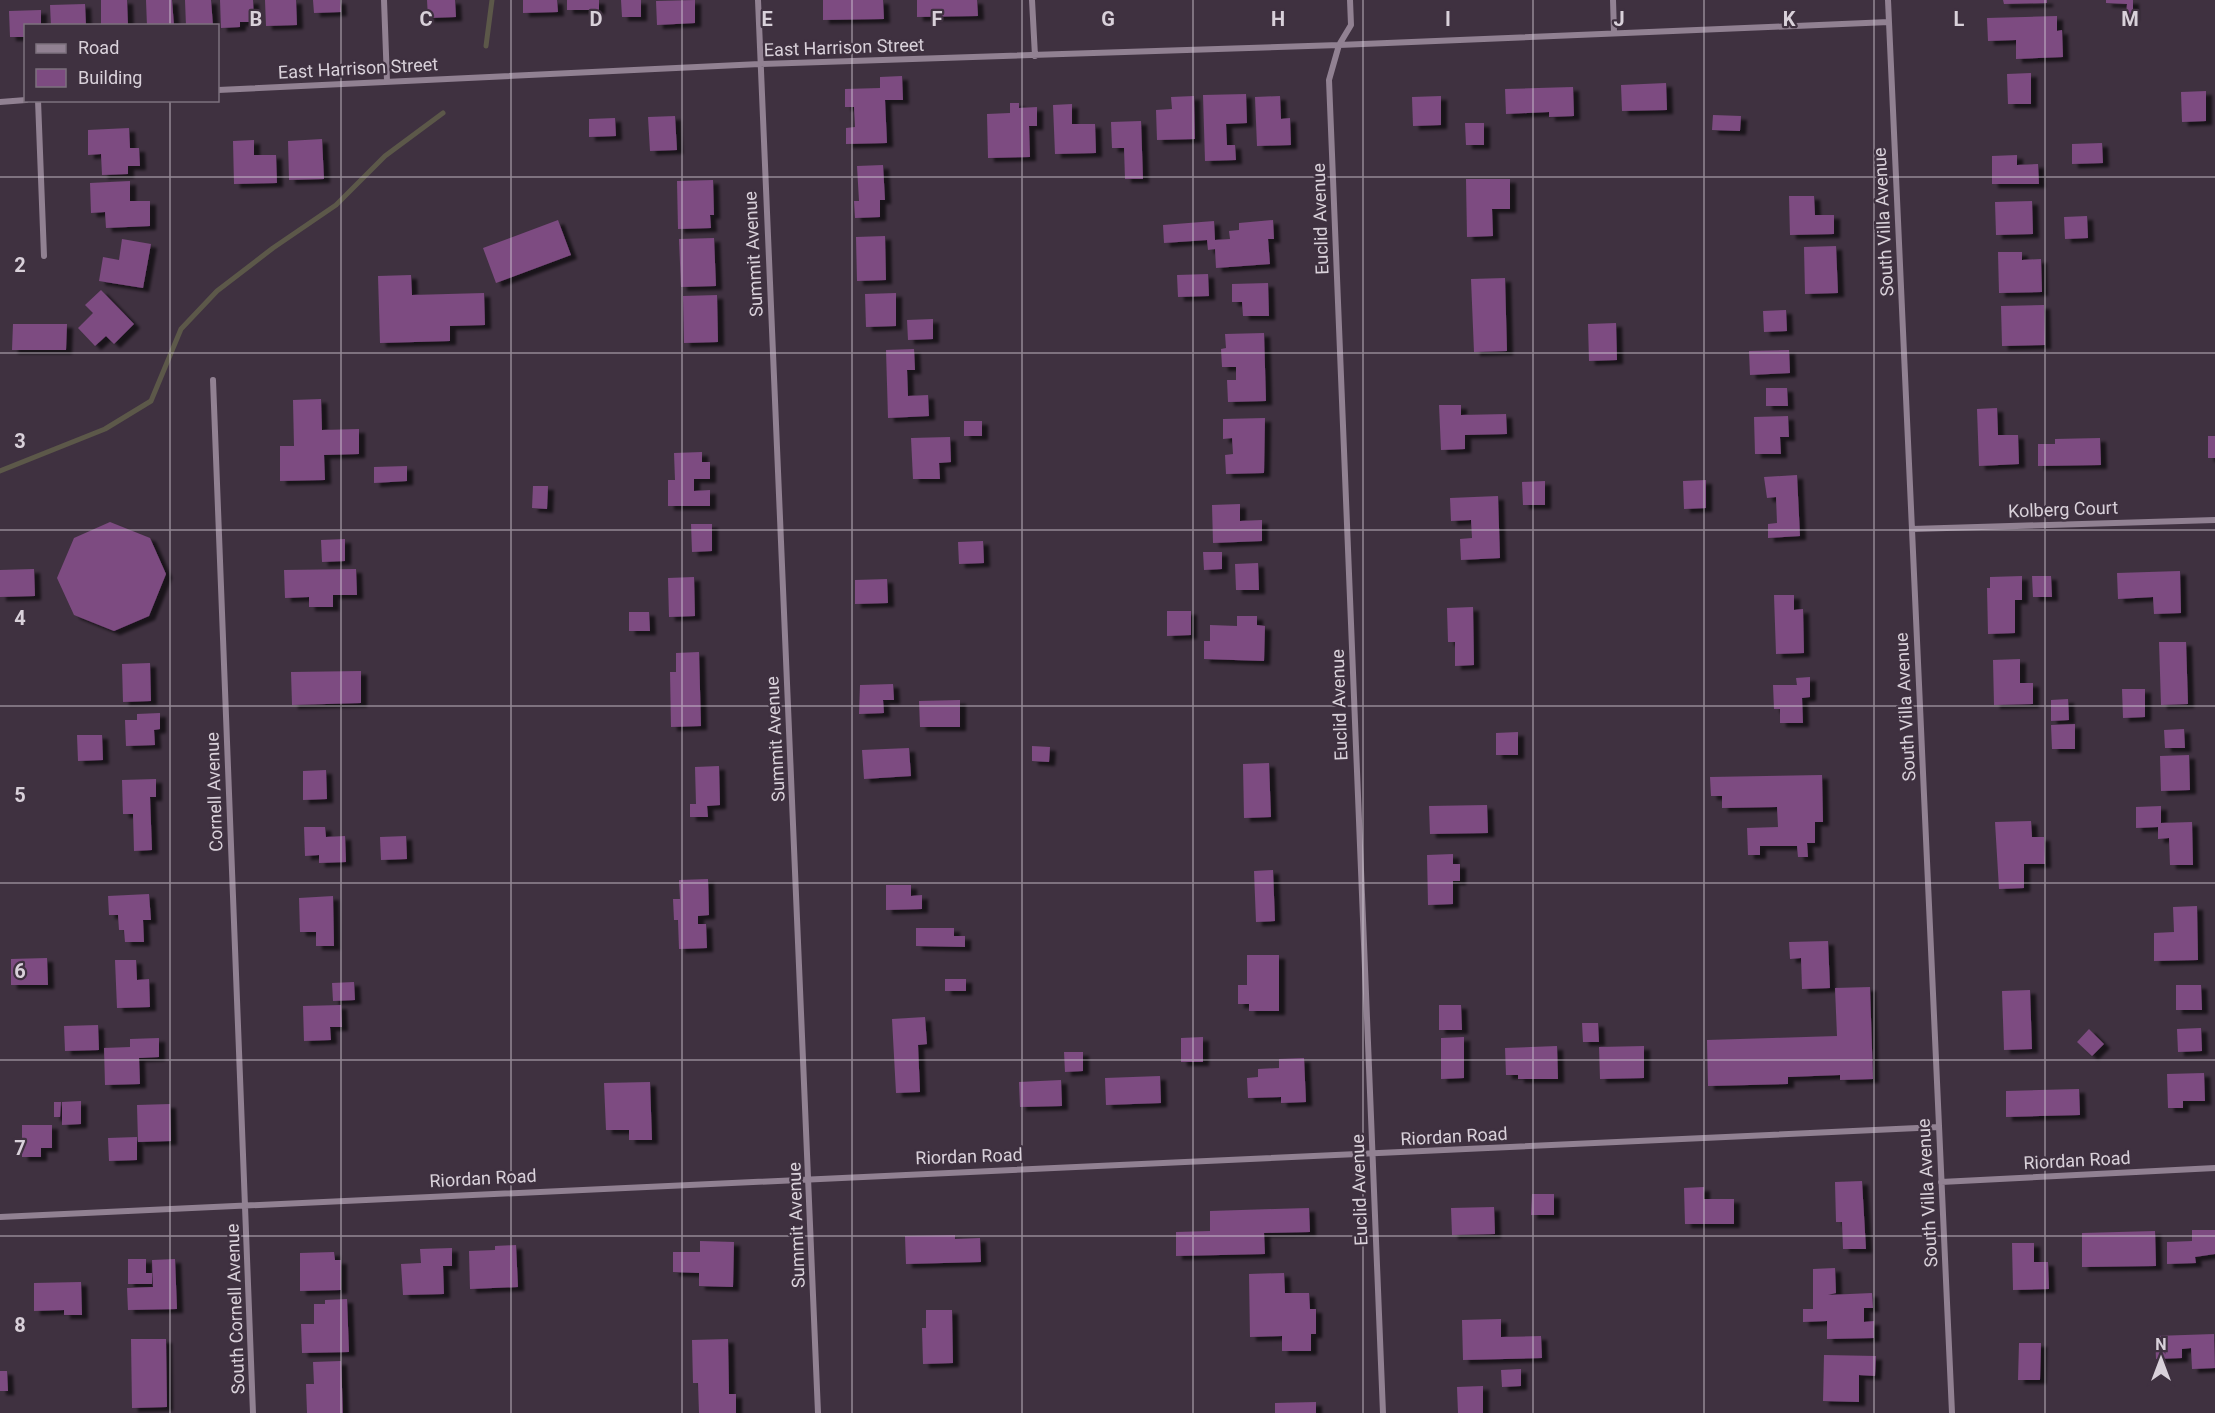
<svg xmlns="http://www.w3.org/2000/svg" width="2215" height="1413" font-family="Roboto,sans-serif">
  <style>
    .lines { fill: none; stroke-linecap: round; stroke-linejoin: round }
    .stream { stroke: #5c5849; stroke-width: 5 }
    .building { fill: #7d4b81; filter: url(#shadow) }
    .minor { stroke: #918192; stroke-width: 6 }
    .grid { fill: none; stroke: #d9d1da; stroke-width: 1.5; stroke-opacity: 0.55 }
    .labels { text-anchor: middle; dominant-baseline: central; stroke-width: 4.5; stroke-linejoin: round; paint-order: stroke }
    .street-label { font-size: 18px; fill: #d9d1da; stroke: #3f3140 }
    .grid-label { font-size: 20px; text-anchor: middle; font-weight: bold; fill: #d9d1da; stroke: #3f3140; stroke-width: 4.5; stroke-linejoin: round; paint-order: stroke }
  </style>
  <defs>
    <filter id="shadow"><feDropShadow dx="6" dy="4" stdDeviation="1.5" flood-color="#0009"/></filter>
  </defs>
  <rect width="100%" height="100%" fill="#3f3140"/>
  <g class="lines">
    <path class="stream" d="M486 46 492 0
      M0 471 105 429 151 401 181 329 217 291 273 248 336 205 385 156 443 113"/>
  </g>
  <path class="building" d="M101 0H127L128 26H101Z
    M146 0H172L174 26H147Z
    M185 0H211L213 26H186Z
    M220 0H253L254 22H240V27L221 28Z
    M265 0H296L297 25 266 26Z
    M313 0H340L341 12 314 13Z
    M427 0H455L456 17 428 18Z
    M523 0H557L558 12 523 13Z
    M567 0H599V10H567Z
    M621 0H641V17H622Z
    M695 0V23L657 25 656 1Z
    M823 0H883L884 19 823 20Z
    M917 0H977L978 16 917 17Z
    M2003 0H2047V3L2004 4Z
    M2106 0H2133V17H2126L2127 4 2106 3Z
    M85 4 86 26H51L50 5Z
    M41 10V26H26V37H10L9 11Z
    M2057 16V31L2062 30 2063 57 2016 59V40L1988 41 1987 18Z
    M2031 73V104H2008L2007 74Z
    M902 76 903 100H885L887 143 846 144V128L855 127 854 107H845V89L880 88V77Z
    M1666 83 1667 110 1622 111 1621 85Z
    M1573 87 1574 116 1549 117V112L1506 114 1505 89Z
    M2206 91V121L2182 122 2181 92Z
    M1246 94 1247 123 1226 124 1227 145H1235L1236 160 1205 161 1203 95Z
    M1194 96 1195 139 1157 140 1156 110 1172 109 1171 97Z
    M1280 96 1281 119 1290 118 1291 145 1257 146 1255 97Z
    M1441 96V125L1413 126 1412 97Z
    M1010 103H1019V108L1037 107V126H1029L1030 157 988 158 987 114 1010 113Z
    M1072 104V124H1095L1096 153 1055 154 1053 105Z
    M1713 115 1741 116 1740 131 1712 130Z
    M675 116 677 150 650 151 648 117Z
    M615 118 616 136 589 137V119Z
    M1141 121 1143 179H1125L1124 148H1112L1111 122Z
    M1465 123H1484V145H1466Z
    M129 128 130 148H139L140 166H128V174L102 175 101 154 88 155V130Z
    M322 139 324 179 289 180 288 141Z
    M254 140V155H276L277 183 234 184 233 141Z
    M2102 143 2103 163 2072 164V144Z
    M2017 155V165L2038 164 2039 184H1992V156Z
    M883 165 885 200H880V217L855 218 854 201H859L857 166Z
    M1466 179H1510V209H1492L1493 236 1467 237Z
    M713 180 714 215H710L711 228 678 229 677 181Z
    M130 181V201H150V226L106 228 105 212 91 213 90 183Z
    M1789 196H1814L1815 215H1834V234L1790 235Z
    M2032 201 2033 234 1996 235 1995 202Z
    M2087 216 2088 238 2065 239 2064 217Z
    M558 220 571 255 496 283 483 248Z
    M1273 220 1274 239H1268L1270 264 1216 268 1215 249 1208 250 1207 240 1164 243 1163 225 1214 221 1215 240 1230 239 1229 231 1239 230V223Z
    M885 236 886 280 857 281 856 237Z
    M714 238 716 286 681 287 679 239Z
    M122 239 151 244 143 288 99 281 103 257 119 260Z
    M1836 246 1838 293 1805 294 1804 247Z
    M1998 252H2022V260L2041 259 2042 292 1999 293Z
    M1208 274 1209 296 1178 297 1177 275Z
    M411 275 412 295 484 293 485 325 450 326V341L380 343 378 276Z
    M1505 278 1507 351 1474 352 1471 279Z
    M1268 283 1269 316H1243L1242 302H1232V284Z
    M101 290 134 324 114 344 106 336 95 346 78 328 93 313 85 305Z
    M896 293V326L866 327 865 294Z
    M717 295 718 342 684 343 683 296Z
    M2044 305 2045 345 2002 346 2001 306Z
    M1786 310 1787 331 1764 332 1763 311Z
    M933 319V339L908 340 907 320Z
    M1616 323 1617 360 1589 361 1588 324Z
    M13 324H67L66 350H12Z
    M1264 333 1266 401 1228 402 1227 380H1236V367H1222L1221 349 1226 348 1225 334Z
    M914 349 915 370H907L908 396 928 395 929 416 888 418 886 350Z
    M1789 350 1790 373 1750 375 1749 351Z
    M1766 388H1787L1788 406H1766Z
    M321 399 322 430 359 429V454L324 455 325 480 280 481V446H294L293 400Z
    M1439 405H1461V415L1506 414 1507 434 1465 435V449L1441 450Z
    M1997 408 1998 435H2018L2019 464 1979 466 1977 409Z
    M1788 416 1789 437H1780L1781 454H1755L1754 417Z
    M1265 418 1264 473 1226 474 1225 455 1233 454 1232 438 1223 439V419Z
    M964 421H982V436H964Z
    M2208 436H2215V458H2208Z
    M950 437 951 462 939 463 940 479H913L911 438Z
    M2100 438 2101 465 2038 466V444H2055V439Z
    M702 452V462H710V479H694V491L710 490V506H668V480H675L674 453Z
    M407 466V481L374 483V467Z
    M1797 475 1800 536 1768 538V524L1777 523 1776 497 1767 498 1764 477Z
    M1706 480V508L1684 509 1683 481Z
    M1545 481V505H1523L1522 482Z
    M533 486H548L547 509 532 508Z
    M1498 496 1500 558 1461 560 1460 539 1472 538 1471 520 1451 521 1450 498Z
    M1240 504V521L1262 520V541L1213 543 1212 505Z
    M110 522 150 538 166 574 149 616 114 631 74 615 57 578 74 538Z
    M691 524H712V551L692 552Z
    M345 539V561L322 562 321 540Z
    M983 541 984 563 959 564 958 542Z
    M1203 552H1222V569L1204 570Z
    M1258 563 1259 590H1236L1235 564Z
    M34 569 35 596 0 597V570Z
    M356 569 357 595H333V607H309V597L285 598 284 570Z
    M2180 571 2181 613 2154 614 2153 597 2118 599 2117 573Z
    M2022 576V600H2015V633L1988 634 1987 588H1990V577Z
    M2032 576H2051L2052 597H2033Z
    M694 577 695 616 669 617 668 578Z
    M887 579 888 603 855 604V580Z
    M1774 595H1794V610L1803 609 1804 653 1776 654Z
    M1473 607 1474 665 1455 666V642H1448L1447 608Z
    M1167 611H1191V635L1167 636Z
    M629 612H649L650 631H629Z
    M1237 616H1257V625L1265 626 1264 661 1204 659V641H1210V625L1237 626Z
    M2159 642H2186L2188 704 2161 705Z
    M699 652 701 726 671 727 670 672H676V653Z
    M2020 659V683H2033V704L1994 705 1993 660Z
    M150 663 151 701 123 702 122 664Z
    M361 671V703L292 705 291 672Z
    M1810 677V697L1802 698 1803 723H1780V709H1774L1773 685H1797L1796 678Z
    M893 684 894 700H883L884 713 859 714 860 685Z
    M2122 689H2145V717L2123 718Z
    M2068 699 2069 720 2051 721V700Z
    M960 700V727H920L919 701Z
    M160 713V729L154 730 155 745 126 746 125 720H137V714Z
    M2075 724V749H2052L2051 725Z
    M2184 729 2185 748H2165L2164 730Z
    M1518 732V755H1496V733Z
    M77 735H102L103 760 78 761Z
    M1032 746 1050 747 1049 762 1032 761Z
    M909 748 911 776 864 779 862 750Z
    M2189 755 2190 790 2161 791 2160 756Z
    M1269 763 1271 817 1244 818 1243 764Z
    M719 766 720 805 707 806 708 817H690V804H696L695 767Z
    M326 770 327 799 303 800V771Z
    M1822 775 1823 822H1815V843H1807L1808 857H1798L1797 846H1760V855H1748L1747 828 1778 827 1777 807 1722 808V796H1711L1710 777Z
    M156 779V797H150L152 850 134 851 133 814H123L122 780Z
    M1487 805 1488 833 1430 834 1429 806Z
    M2161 806V823L2192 822 2193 865H2170L2169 838 2158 839V827L2136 828V807Z
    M2031 821 2032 837H2044L2045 864H2024V888L1999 889 1995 822Z
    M304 827H325L326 837 345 836 346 862 319 863V855L305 856Z
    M406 836 407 859 381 860 380 837Z
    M1453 854V864H1460V881H1453V904L1428 905 1427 855Z
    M1273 870 1275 921 1256 922 1254 871Z
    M708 879 709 915 698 916V924H706L707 948 679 949 678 920H674L673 899H680L679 880Z
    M886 885H911V896L922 895V909L886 910Z
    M149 894 151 920H143L144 942H125L124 930H119L118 915H109L108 896Z
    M333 896 334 946H316V932H300L299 898Z
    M2197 906 2198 960 2154 961V933L2174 932 2173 907Z
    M916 928H954V936H965V947L916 946Z
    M1828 941 1830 988 1802 989 1801 958 1790 959 1789 942Z
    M1247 955H1279V1011H1249V1004H1238V985H1247Z
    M47 958 48 985H11V959Z
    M115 960H136L137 980 149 979 150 1007 117 1008Z
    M945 979H966V991H945Z
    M354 982 355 1000 333 1001 332 983Z
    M2176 985H2201L2202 1010H2176Z
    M1870 987 1873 1079 1840 1080V1075L1788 1077V1084L1708 1086 1707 1040 1837 1036 1835 988Z
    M2030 990 2032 1049 2004 1050 2002 991Z
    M341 1005 342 1027H330L331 1040 304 1041 303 1006Z
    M1439 1005H1461L1462 1030H1439Z
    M925 1017 927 1044 918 1045 920 1092 896 1093 892 1019Z
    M1582 1023H1598L1599 1042H1583Z
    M98 1025 99 1050 65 1051 64 1026Z
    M2201 1028 2202 1051 2178 1052 2177 1029Z
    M2089 1029 2104 1044 2092 1056 2077 1042Z
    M1203 1037V1062H1181V1038Z
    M1464 1037V1078L1441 1079V1038Z
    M159 1038V1057L139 1058 140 1084 105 1085 104 1048 130 1047V1039Z
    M1557 1046 1558 1079H1518V1075H1506L1505 1048Z
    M1644 1046V1078L1600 1079 1599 1047Z
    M1064 1052H1083V1071L1065 1072Z
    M1304 1058 1306 1102 1281 1103V1097L1248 1098 1247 1078 1258 1077V1069L1279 1068V1059Z
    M2204 1073 2205 1101H2183V1108H2168L2167 1074Z
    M1160 1076 1161 1103 1106 1105 1105 1078Z
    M1061 1080 1062 1106 1020 1107 1019 1082Z
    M650 1082 652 1140H629V1130H606L604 1083Z
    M2079 1089 2080 1115 2006 1117V1091Z
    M81 1101V1124L62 1125V1102Z
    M54 1102H61L60 1117H54Z
    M170 1104 171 1141 138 1142 137 1105Z
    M22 1125H52V1148H41V1157H22Z
    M137 1137V1160L109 1161 108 1138Z
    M1862 1181 1866 1249H1843L1842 1222H1836L1835 1182Z
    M1704 1187V1199H1734V1224H1685L1684 1188Z
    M1532 1194H1554V1215H1531Z
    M1494 1207 1495 1234 1452 1235 1451 1208Z
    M1309 1208 1310 1232 1264 1233 1265 1254 1176 1256V1232L1210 1231V1211Z
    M2192 1230H2215V1254L2195 1257 2196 1263 2167 1264V1242L2192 1241Z
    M2155 1231 2156 1266 2082 1267V1233Z
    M955 1235V1239L980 1238 981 1262 906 1264 905 1236Z
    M700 1241 734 1242 733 1287 699 1286V1273L673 1272V1252H700Z
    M2012 1243H2034V1262H2048L2049 1289 2013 1290Z
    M516 1245 518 1287 470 1289 469 1251 495 1250V1246Z
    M452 1248V1266H443L444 1294 403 1295 401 1264 421 1263 420 1249Z
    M334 1252 335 1260H341V1290L300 1291V1253Z
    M128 1259H146V1273H152V1284H128Z
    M175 1259 177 1309 128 1310 127 1288 153 1287 152 1260Z
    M1835 1268 1836 1293 1828 1295 1872 1293 1873 1308H1864V1322L1874 1321V1338L1827 1339V1321L1803 1322V1309H1813V1269Z
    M1284 1273 1285 1293H1309L1310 1309H1316V1334H1311V1351H1282V1336L1250 1337 1249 1274Z
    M81 1282 82 1315H64V1310L34 1311V1283Z
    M347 1299 349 1352 302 1353 301 1324H314V1304H325V1300Z
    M926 1310H952L953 1363 923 1364 922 1328H926Z
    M1501 1319V1337L1541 1336 1542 1358 1463 1360 1462 1320Z
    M2214 1334 2215 1368 2192 1369 2191 1348 2182 1349V1358L2156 1359 2155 1336Z
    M131 1339H166L167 1407 132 1408Z
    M728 1339 729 1394H736V1413H699L698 1383H693L692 1340Z
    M2019 1343H2041L2040 1380H2018Z
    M1824 1355 1876 1356 1875 1376 1859 1375V1402L1823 1401Z
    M341 1361 343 1413H307L306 1384H314L313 1362Z
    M1521 1369V1386L1502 1387 1501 1370Z
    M0 1371H7L8 1391H0Z
    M1483 1386V1413H1458L1457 1387Z
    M1316 1402V1413H1275V1403Z"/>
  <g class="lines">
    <path class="minor" d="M384 0 387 81
      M758 0 818 1413
      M1032 0 1035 56
      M1350 0 1351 25 1339 45 1329 80 1383 1413
      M1613 0 1614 32
      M1888 0 1952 1413
      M218 90 760 64 1339 45 1889 22
      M38 100 44 256
      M0 102 26 100
      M213 380 253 1413
      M1912 529 2215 520
      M1941 1182 2215 1168
      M0 1217 1939 1127"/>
  </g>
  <path class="grid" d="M170 0V26M341 0V1413M511 0V1413M682 0V1413M852 0V1413M1022 0V1413M1193 0V1413M1363 0V1413M1533 0V1413M1704 0V1413M1874 0V1413M2045 0V1413M170 100V1413M0 177H2215M0 353H2215M0 530H2215M0 706H2215M0 883H2215M0 1060H2215M0 1236H2215"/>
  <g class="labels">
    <g class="street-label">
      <text transform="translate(844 47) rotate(-2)">East Harrison Street</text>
      <text transform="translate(358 68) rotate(-3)">East Harrison Street</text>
      <text transform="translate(1320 219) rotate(-92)">Euclid Avenue</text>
      <text transform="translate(1883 222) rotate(-93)">South Villa Avenue</text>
      <text transform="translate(753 254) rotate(-93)">Summit Avenue</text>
      <text transform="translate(2063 509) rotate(-2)">Kolberg Court</text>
      <text transform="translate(1339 705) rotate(-92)">Euclid Avenue</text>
      <text transform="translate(1905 707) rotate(-93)">South Villa Avenue</text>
      <text transform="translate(775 739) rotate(-93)">Summit Avenue</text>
      <text transform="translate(214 792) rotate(-92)">Cornell Avenue</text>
      <text transform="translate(1454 1136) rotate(-3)">Riordan Road</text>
      <text transform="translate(969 1156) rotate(-2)">Riordan Road</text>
      <text transform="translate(2077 1160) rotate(-3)">Riordan Road</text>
      <text transform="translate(483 1178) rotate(-3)">Riordan Road</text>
      <text transform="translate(1359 1190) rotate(-92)">Euclid Avenue</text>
      <text transform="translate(1927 1193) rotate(-93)">South Villa Avenue</text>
      <text transform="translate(796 1225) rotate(-92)">Summit Avenue</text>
      <text transform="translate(235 1309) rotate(-92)">South Cornell Avenue</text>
    </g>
  </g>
  <g class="grid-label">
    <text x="256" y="26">B</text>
    <text x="426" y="26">C</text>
    <text x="596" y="26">D</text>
    <text x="767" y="26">E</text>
    <text x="937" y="26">F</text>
    <text x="1108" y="26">G</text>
    <text x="1278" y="26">H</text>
    <text x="1448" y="26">I</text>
    <text x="1619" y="26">J</text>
    <text x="1789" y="26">K</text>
    <text x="1959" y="26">L</text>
    <text x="2130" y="26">M</text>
    <text x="20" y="272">2</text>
    <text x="20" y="448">3</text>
    <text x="20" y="625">4</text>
    <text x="20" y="802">5</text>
    <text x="20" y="978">6</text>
    <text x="20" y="1155">7</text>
    <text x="20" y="1332">8</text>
  </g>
  <rect x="24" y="24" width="195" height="78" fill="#3f3140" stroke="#7d717e" stroke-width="1.5"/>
  <rect x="36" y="44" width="30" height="9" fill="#918192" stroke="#7d717e" stroke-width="1.5"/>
  <text x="78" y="54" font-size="18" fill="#d9d1da">Road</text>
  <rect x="36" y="69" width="30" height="18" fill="#7d4b81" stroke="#7d717e" stroke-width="1.5"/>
  <text x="78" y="84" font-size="18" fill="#d9d1da">Building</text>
  <g transform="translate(2161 1359)" stroke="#3f3140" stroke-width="4.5" paint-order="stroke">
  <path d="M0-4.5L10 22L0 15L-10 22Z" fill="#d9d1da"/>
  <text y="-9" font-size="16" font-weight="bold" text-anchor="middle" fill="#d9d1da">N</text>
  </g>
</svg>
